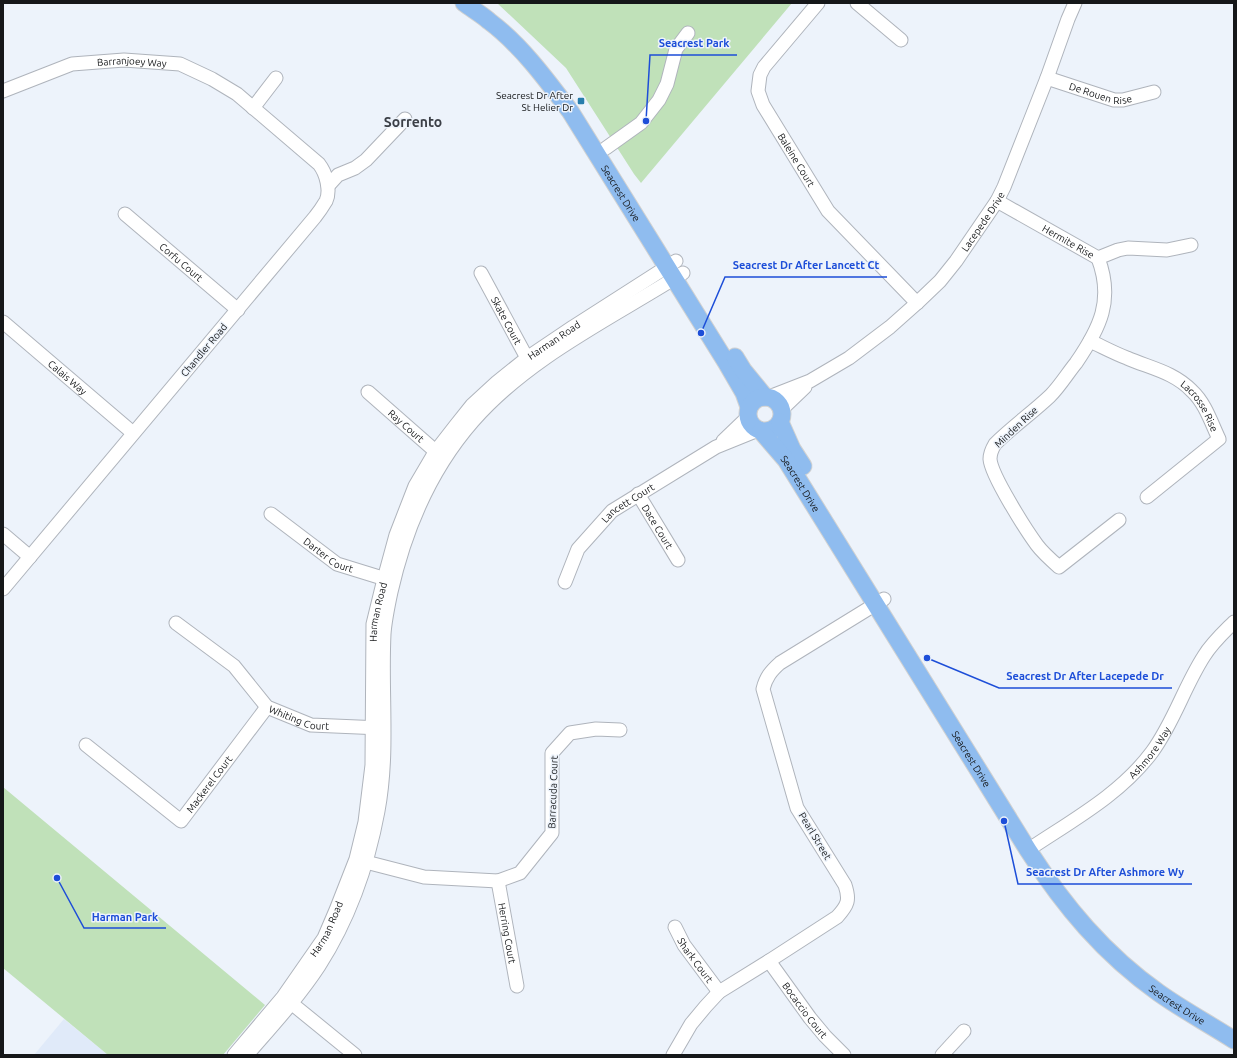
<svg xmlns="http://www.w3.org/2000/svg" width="1237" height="1058" font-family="Ubuntu,sans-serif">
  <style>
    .built { fill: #e0eaf9 }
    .green { fill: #c0e1b9 }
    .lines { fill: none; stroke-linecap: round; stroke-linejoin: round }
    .minor-casing { stroke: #afb4bc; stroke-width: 15 }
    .major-casing { stroke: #d0d1d1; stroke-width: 19 }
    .minor { stroke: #fff; stroke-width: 13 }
    .major { stroke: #8fbcef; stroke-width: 17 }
    .poi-dot { fill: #277dac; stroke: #edf3fb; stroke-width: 1.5 }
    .labels { text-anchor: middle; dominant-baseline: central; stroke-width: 3; stroke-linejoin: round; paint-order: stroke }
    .street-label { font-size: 10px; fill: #151719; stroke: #edf3fb }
    .poi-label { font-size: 10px; fill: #151719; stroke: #edf3fb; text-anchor: end }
    .district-label { font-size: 14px; font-weight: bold; fill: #3b3f46; stroke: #edf3fb }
    .leader { fill: none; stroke: #1d4ed8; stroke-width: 1.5 }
    .callout-dot { fill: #1d4ed8; stroke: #edf3fb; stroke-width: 1.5 }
    .callout-label { font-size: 11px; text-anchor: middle; font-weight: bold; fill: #1d4ed8; stroke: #edf3fb; stroke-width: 3; stroke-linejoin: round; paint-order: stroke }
  </style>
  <rect width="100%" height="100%" fill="#edf3fb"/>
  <path class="built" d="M64 1019 108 1055H34Z"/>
  <path class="green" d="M497 3H792L641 183 634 174 566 68Z
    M3 787 265 1005 223 1055H108L3 968Z"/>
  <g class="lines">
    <g class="minor-casing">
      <g id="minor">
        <path id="s1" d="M818 3 764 67 760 75 758 91 763 105 828 211 917 303"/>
        <path d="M857 3 901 40"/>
        <path id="s2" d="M1047 78 1114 100H1123L1154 92"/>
        <path id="s3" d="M3 91 72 64 124 60 180 64 212 79 237 94 319 164C326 173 331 190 326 201 323 206 319 212 315 217L3 589"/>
        <path d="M253 108 276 78"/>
        <path d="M606 148 641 123 659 100 667 84 676 49 688 33"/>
        <path d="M328 186 338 175 355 168 366 160 405 119"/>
        <path id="s4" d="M997 201 1098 258 1118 250 1128 248 1167 250 1191 245"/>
        <path id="s5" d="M125 214 238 310"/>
        <path d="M1098 258C1114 300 1100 328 1076 363 1067 374 1060 386 1050 396 1032 413 1012 427 995 444 992 449 990 453 990 459 991 475 1026 530 1037 545 1043 553 1051 560 1059 567L1119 520"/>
        <path id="s6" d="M481 273 527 358 532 364"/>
        <path id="s7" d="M3 322 133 433"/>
        <path id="s8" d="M1090 341C1103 347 1114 353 1127 358 1150 368 1174 372 1192 391 1205 403 1211 422 1219 439L1147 497"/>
        <path id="s9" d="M368 392 442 457"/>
        <path id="s10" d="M769 397 810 381 849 358 890 327 917 303 940 281 956 261 997 201 1004 187 1047 78 1068 19 1075 3"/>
        <path d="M781 410 805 387"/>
        <path d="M723 441 748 417"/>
        <path id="s11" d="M638 494 678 560"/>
        <path id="s12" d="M271 514 337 564 392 581"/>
        <path d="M3 534 30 557"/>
        <path id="s13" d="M565 582 578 549 612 511 716 447 758 430"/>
        <path id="s14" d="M176 623 234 666 267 707 311 725 381 728"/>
        <path id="s15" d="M86 745 181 821 267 707"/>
        <path id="s16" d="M1028 850C1071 821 1120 795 1152 752 1174 722 1184 687 1204 656 1212 643 1223 633 1234 622"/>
        <path d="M358 860 424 877 498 881 520 873 552 833V753L570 733 596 729 620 730"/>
        <path id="s17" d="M498 881 517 986"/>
        <path id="s18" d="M675 927 684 945 719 992"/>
        <path id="s19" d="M769 961 810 1018 825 1036 844 1055"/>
        <path d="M285 998 355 1055"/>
        <path id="s20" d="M234 1055 283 997 324 938 336 910 356 859 365 822 372 765 373 624 384 579 396 535 415 486 435 452 456 425 472 405 497 382 527 358 573 327 676 261"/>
        <path d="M247 1055C272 1026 298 998 319 966 349 919 368 865 378 811 389 752 381 693 384 634 385 620 388 606 391 592 405 530 431 469 473 421 529 357 612 318 683 273"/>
        <path d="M673 1055 691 1024 706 1006 719 992 769 961 837 917C848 905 850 900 845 885L797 808 763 689C766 677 771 671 780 663L884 599"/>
        <path d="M942 1055 964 1031"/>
      </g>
    </g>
    <g class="major-casing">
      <g id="major">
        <path id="s21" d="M464 3C472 9 481 14 489 21 521 45 546 79 570 111L726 362 744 393 749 407"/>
        <path d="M735 357 743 370 765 397"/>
        <circle cx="765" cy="414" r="17"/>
        <path d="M780 422 792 449 803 466"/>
        <path id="s22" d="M761 431 786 460 1028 850C1064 906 1104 954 1159 993 1183 1010 1209 1024 1234 1040"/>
      </g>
    </g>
    <use href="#minor" class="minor"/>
    <use href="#major" class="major"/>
  </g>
  <rect class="poi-dot" x="577" y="97" width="8" height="8" rx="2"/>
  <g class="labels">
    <g class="street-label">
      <text stroke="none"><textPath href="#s3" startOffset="134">Barranjoey Way</textPath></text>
      <text stroke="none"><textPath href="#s2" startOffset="56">De Rouen Rise</textPath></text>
      <text stroke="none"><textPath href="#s1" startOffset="188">Baleine Court</textPath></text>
      <text stroke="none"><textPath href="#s21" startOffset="249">Seacrest Drive</textPath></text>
      <text stroke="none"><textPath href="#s10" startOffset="282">Lacepede Drive</textPath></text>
      <text stroke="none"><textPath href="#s4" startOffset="82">Hermite Rise</textPath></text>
      <text stroke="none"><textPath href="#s5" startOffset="74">Corfu Court</textPath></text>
      <text stroke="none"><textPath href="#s6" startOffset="54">Skate Court</textPath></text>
      <text stroke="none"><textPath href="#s20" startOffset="818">Harman Road</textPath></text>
      <text transform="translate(204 350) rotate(-50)">Chandler Road</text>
      <text stroke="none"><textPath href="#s7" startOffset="85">Calais Way</textPath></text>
      <text stroke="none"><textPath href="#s8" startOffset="131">Lacrosse Rise</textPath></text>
      <text stroke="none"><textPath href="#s9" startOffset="51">Ray Court</textPath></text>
      <text transform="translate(1016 427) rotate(-43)">Minden Rise</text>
      <text stroke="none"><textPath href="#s22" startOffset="66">Seacrest Drive</textPath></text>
      <text stroke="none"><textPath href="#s13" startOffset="104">Lancett Court</textPath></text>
      <text stroke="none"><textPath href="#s11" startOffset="38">Dace Court</textPath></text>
      <text stroke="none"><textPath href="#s12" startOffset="71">Darter Court</textPath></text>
      <text stroke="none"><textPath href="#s20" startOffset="482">Harman Road</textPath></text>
      <text stroke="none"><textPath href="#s14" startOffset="159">Whiting Court</textPath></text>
      <text stroke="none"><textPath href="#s16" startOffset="157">Ashmore Way</textPath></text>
      <text stroke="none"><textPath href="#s22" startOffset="390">Seacrest Drive</textPath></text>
      <text stroke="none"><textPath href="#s15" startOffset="168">Mackerel Court</textPath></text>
      <text transform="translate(553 792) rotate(-88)">Barracuda Court</text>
      <text transform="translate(815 836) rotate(59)">Pearl Street</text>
      <text stroke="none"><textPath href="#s20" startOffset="157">Harman Road</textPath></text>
      <text stroke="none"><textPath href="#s17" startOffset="53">Herring Court</textPath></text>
      <text stroke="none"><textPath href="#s18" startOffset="39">Shark Court</textPath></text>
      <text stroke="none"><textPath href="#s22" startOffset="714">Seacrest Drive</textPath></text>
      <text stroke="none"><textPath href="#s19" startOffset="61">Bocaccio Court</textPath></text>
    </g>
    <g class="poi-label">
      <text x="573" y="95">Seacrest Dr After<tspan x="573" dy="12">St Helier Dr</tspan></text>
    </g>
    <g class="district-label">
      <text x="413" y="122">Sorrento</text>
    </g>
  </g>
  <path class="leader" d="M646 121L650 55H737M701 333L725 277H887M927 658L999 688H1172M1004 821L1018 884H1192M57 878L84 928H166"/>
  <g class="callout-dot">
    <circle cx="646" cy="121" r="4"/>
    <circle cx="701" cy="333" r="4"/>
    <circle cx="927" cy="658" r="4"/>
    <circle cx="1004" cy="821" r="4"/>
    <circle cx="57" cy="878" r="4"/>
  </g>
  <g class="callout-label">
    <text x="694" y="47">Seacrest Park</text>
    <text x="806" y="269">Seacrest Dr After Lancett Ct</text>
    <text x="1085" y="680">Seacrest Dr After Lacepede Dr</text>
    <text x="1105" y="876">Seacrest Dr After Ashmore Wy</text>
    <text x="125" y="921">Harman Park</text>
  </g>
  <rect width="1237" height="1058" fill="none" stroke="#151719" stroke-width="8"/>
</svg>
